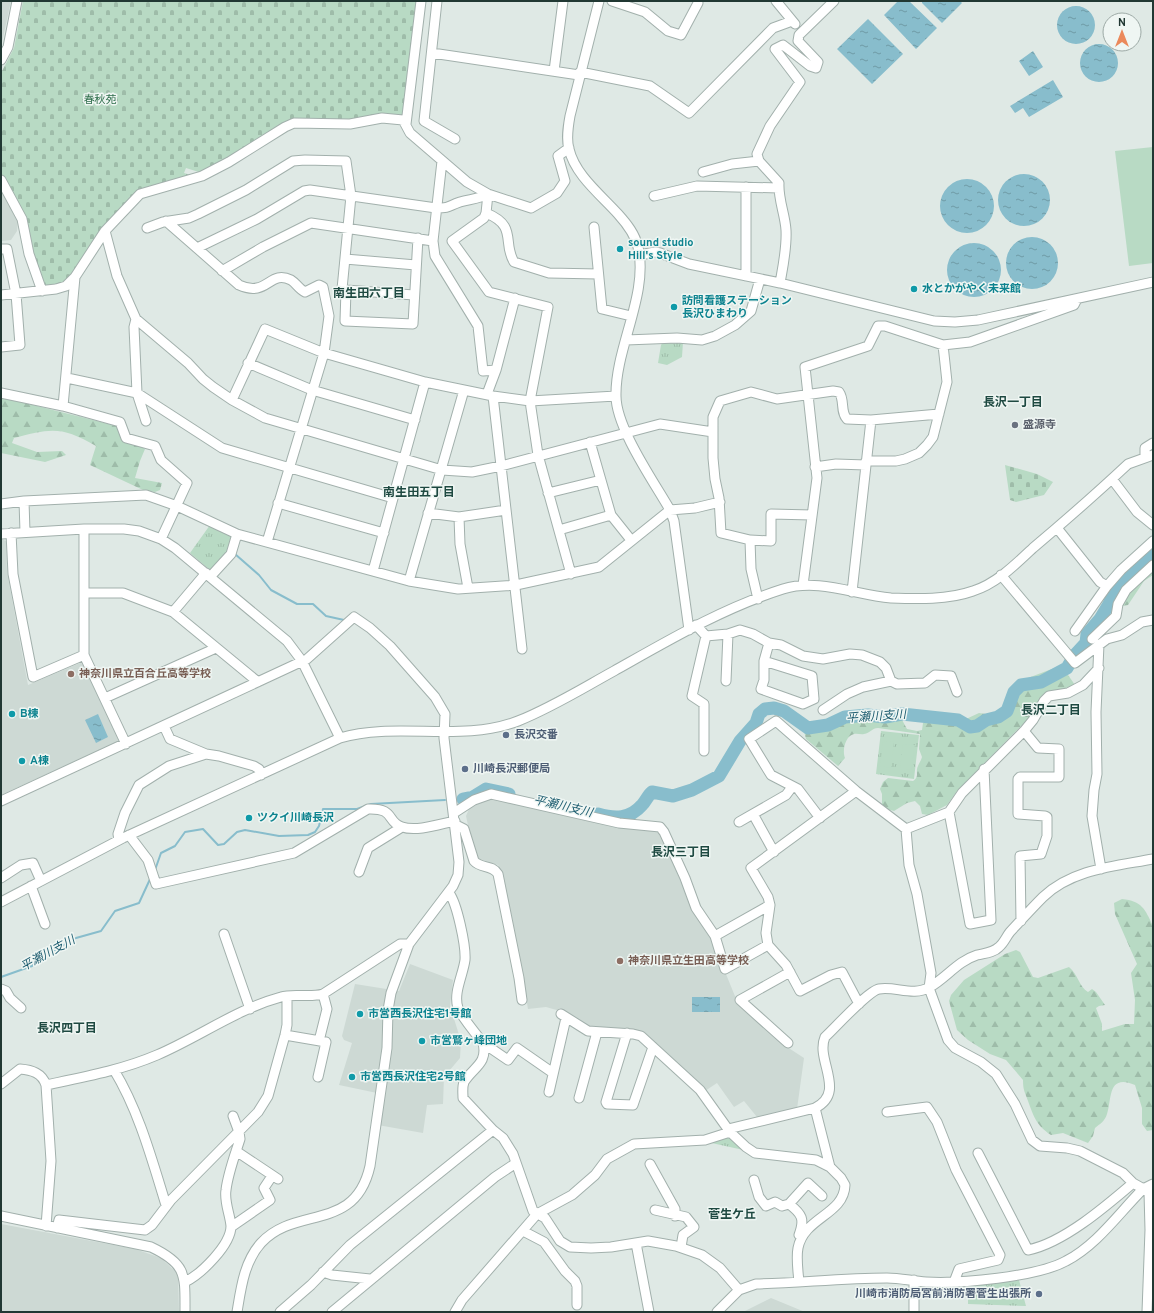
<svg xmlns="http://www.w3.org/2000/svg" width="1154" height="1313" font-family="Overpass,'Noto Sans JP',sans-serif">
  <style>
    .built { fill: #cdd9d4 }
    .forest { fill: url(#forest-firs) }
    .cemetery { fill: url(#cemetery-stones) }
    .park { fill: url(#park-tufts) }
    .pitch { fill: #b8dac4 }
    .water { fill: url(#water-ripples) }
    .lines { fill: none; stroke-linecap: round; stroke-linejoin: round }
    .stream { stroke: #88bdcc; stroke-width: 2 }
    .river { stroke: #88bdcc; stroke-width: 13 }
    .minor-casing { stroke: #a2b0ac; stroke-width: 11 }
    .minor { stroke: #fff; stroke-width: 9 }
    .culture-dot { fill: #0f9aa8; stroke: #eff6f3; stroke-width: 1.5 }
    .worship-dot { fill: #6b7280; stroke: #eff6f3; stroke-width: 1.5 }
    .education-dot { fill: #8d6e63; stroke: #eff6f3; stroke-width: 1.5 }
    .service-dot { fill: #5c6f8a; stroke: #eff6f3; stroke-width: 1.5 }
    .labels { text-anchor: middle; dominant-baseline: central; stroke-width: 3; stroke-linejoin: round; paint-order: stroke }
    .park-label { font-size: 11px; fill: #2d6d4a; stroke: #eff6f3 }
    .culture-label { font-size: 11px; font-weight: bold; fill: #0d838f; stroke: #eff6f3; text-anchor: start }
    .worship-label { font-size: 11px; font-weight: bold; fill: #5b616d; stroke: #eff6f3; text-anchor: start }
    .education-label { font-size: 11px; font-weight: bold; fill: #785e54; stroke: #eff6f3; text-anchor: start }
    .service-label { font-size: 11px; font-weight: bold; fill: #4e5e75; stroke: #eff6f3; text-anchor: start }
    .neighbourhood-label { font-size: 12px; font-weight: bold; fill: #1e4941; stroke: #eff6f3 }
    .water-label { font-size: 12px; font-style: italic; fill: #1e5d70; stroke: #eff6f3 }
  </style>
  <defs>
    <pattern id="forest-firs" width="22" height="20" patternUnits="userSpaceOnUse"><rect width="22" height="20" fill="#b8dac4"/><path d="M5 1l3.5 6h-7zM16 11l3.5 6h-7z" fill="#9ebca9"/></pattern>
    <pattern id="cemetery-stones" width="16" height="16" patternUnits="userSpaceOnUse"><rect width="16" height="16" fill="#b8dac4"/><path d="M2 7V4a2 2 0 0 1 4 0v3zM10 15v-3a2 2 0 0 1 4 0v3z" fill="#9ebca9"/></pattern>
    <pattern id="park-tufts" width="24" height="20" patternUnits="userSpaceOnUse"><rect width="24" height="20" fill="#b8dac4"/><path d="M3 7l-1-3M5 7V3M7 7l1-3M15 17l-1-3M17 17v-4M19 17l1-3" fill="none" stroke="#9ebca9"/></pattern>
    <pattern id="water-ripples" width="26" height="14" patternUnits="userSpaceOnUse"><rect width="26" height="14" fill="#88bdcc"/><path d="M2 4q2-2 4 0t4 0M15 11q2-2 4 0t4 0" fill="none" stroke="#6f9ba6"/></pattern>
  </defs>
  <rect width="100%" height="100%" fill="#dfe9e5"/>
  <path class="built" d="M1 1H11L1 47Z
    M1 187 18 218 17 231 11 240 1 241Z
    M1 539 6 541 7 572 28 685 80 663 84 664 119 741 1 795Z
    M488 798 597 823 657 831 660 833 693 910 708 930 739 1006 784 1045 804 1058 797 1109 757 1117 744 1101 734 1107 717 1083 705 1091 648 1037 633 1029 588 1027 560 1011 546 1007 528 1009 513 922 501 870 498 865 477 858 474 853 466 816 469 809Z
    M410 964 453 980 450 1006 461 1041 460 1058 444 1077 443 1104 427 1105 423 1133 372 1124 377 1093 339 1085 352 1043 344 1040 342 1036 355 984 399 991Z
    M1 1224 135 1249 161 1258 178 1274 179 1312H1Z
    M771 1298 805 1312H743Z"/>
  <path class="forest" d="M1 397 117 426 126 439 145 449 140 461 135 478 162 483 160 490 155 492 143 490 90 465 96 446C62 426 51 428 14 438L12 443 37 452 62 451 66 455 45 462 1 453Z
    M1153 566V575L1144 581 1128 605 1122 606V597Z
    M1057 667 1066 672 1075 685 1043 695 1026 721 957 791 947 805 928 815 922 814 920 806 915 801 907 803 894 811 887 809 882 804V794L880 789 883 782 888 778 913 781C920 776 915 772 918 766 919 763 921 761 922 757L919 749 920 734 878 728C872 728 870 733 864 734 861 735 857 733 854 734 845 736 842 751 845 758L838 766 806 739 804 731 810 723H821L854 713 874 714 894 711 901 718 907 729 917 731 922 730 923 723 927 720 955 722 966 719 979 713 986 714 996 713 1008 701 1015 683Z
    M1122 899C1142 901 1145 909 1153 926V1130L1147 1131 1142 1124V1108L1135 1085C1107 1073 1112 1100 1107 1114 1105 1121 1100 1124 1095 1128L1093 1136 1088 1143 1063 1133 1051 1135C1036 1125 1034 1117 1028 1101 1025 1092 1023 1091 1023 1080L1006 1060 990 1054 968 1040 957 1030 949 1001 951 995 964 980 1005 954 1016 950 1020 952 1033 977 1038 978 1069 967C1078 974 1079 987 1088 992L1092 989 1096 992 1105 1005 1099 1006 1096 1008 1102 1024V1031L1125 1024H1134L1135 1000 1131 973 1137 964 1115 914 1114 903Z"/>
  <path class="cemetery" d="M23 1H417L414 19 416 20 406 116 352 121 293 120 202 173 186 168 184 173 193 176 140 192 70 279 62 284 46 287 7 185 1 174V73L14 48Z
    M1005 465 1037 474 1053 482 1044 495 1016 502 1010 500Z"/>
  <path class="park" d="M664 341 683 342 682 357 667 365 658 363 661 345Z
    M210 525 230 534 233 541 229 552 210 570 190 553Z
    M881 731 919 735 914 779 876 774Z
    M728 1135 748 1151 707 1142Z
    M1019 1280 1026 1306 968 1304V1285Z"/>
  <path class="pitch" d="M1153 147V263L1129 266 1115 151Z
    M883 741 894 742 891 768 880 766Z
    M903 744 915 745 911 770 900 769Z"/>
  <path class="water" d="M898 1H909L937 28 916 49 884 15Z
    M922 1H960L962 3 942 23 922 3Z
    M1057 25a19 19 0 1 1 38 0a19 19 0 1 1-38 0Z
    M868 19 903 54 872 84 837 49Z
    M1080 63a19 19 0 1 1 38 0a19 19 0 1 1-38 0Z
    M1033 51 1043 67 1029 76 1019 61Z
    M1053 80 1063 97 1029 117 1023 108 1015 113 1010 106Z
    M998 200a26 26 0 1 1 52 0a26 26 0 1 1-52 0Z
    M940 206a27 27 0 1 1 54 0a27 27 0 1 1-54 0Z
    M1006 263a26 26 0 1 1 52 0a26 26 0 1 1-52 0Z
    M947 270a27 27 0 1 1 54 0a27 27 0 1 1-54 0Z
    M98 714 108 737 96 743 85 720Z
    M692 997H720V1012H692Z"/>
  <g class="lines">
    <path class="stream" d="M235 554 259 575 271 590 297 604H313L326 616 344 620
      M455 800 463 799
      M155 870 161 853 175 846 185 832 203 829 218 845 224 844 237 832 245 830 279 836 308 835 315 832 319 826 323 809H357L371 804 445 800
      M1 977 32 966 42 957 76 938 101 931 115 911 139 903 151 877"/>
    <path class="river" d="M463 799 473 797 486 789 509 794
      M598 814C615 819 630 819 642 805 646 801 648 795 652 792L673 796 692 790 719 776 740 741 756 723 759 714 765 709 774 708 784 711 808 728 828 725 845 717 868 715 885 717 902 714 958 720 970 727 977 726 986 720 998 717 1007 711 1014 692 1021 685 1041 682 1067 668 1074 656 1086 643 1087 634 1100 619 1109 604 1112 596 1125 578 1153 551"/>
    <g class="minor-casing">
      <path id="minor" d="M437 1 424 121 455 139
        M599 1 570 116C568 127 566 139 569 149 575 175 601 195 618 214 627 224 635 234 638 247 649 294 615 348 616 396 616 428 654 482 670 510L674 521 689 630
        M612 1 645 12 668 31 681 35 698 3
        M776 1 795 24
        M432 53 579 75
        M1 60 8 47 17 1
        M554 71 563 1
        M580 72 650 86 689 113 773 28 792 21
        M406 124 421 1
        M442 161 433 241 435 256 478 326 483 371 496 370
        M703 172 732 164 759 161
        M1 180 22 219 29 254 42 291
        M746 187V276
        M488 194 486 213 484 218 452 241 489 292 548 307 530 401 538 455 571 574
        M654 196 697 186 779 188
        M486 213C518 226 502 242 514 262L549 273 598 274
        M166 221 239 285C268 298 269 269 291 280 296 283 299 289 305 292L319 285 323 287 329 316 324 353 267 542
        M594 227 602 309 631 316
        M147 228 163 222 189 218 198 214 246 190 293 161 305 160 346 161 351 196 342 289 346 290 345 321 413 324 418 238
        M105 231 117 276 136 319 134 327 137 393 146 421
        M197 248 257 219 304 191 310 190 436 208C451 208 448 206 460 202 470 199 479 199 488 194
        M1 249H7L16 294 20 345 1 347
        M640 255 655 252 660 253 689 264 780 283 934 321 955 322 978 320 1153 282
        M345 259 416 265
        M222 271 263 247 311 223 433 241
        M780 283C783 266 787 248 786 230 785 214 778 199 779 183L759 161 757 154 770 126 800 82 775 49 783 45 810 66 816 68 818 62 798 41 799 35 834 1
        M346 290 414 295
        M1 295 56 289 66 286 75 277 105 231 140 194 202 176 229 162 285 127 294 123 350 124 382 118 403 120 410 133 467 182 488 194 531 208 557 193 565 181 558 156 569 148
        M136 319 188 363 203 379 213 387 232 400 265 418 442 470 472 472 501 466 660 424 713 432
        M626 340 677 338 702 340 715 336 735 325 751 311 760 279
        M248 363 312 390 415 420
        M67 378 137 393 222 448 393 498
        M1 393 63 406 120 422 126 438 155 446 161 460 187 483 161 539
        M487 394 496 370 515 298
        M493 396 522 649
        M232 400 265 329 324 353 425 382 493 396 530 401 616 396
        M63 406 75 277
        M590 442 611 515 631 540
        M1145 457V448L1153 443
        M866 461H896L905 459 919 453 927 445 933 437 947 382 943 345
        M815 467 836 464 866 465
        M1112 479 1137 512 1153 525
        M548 493 601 480
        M24 501 25 532
        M278 503 384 533
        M1 504 24 501 146 495 177 506 237 534 409 581 458 589 516 585 599 567 670 510 695 508 720 502
        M428 513 459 517 506 510
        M459 517 460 544 468 588
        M1057 528 1100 582 1107 586 1121 570 1153 541
        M84 529V655L126 744
        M559 530 611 515
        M11 533 13 574 33 677 84 655
        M1 534 84 529H124L139 531 161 539 175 548 287 641 302 661 340 738
        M750 540 771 541V514L812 515
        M373 571 425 382
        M1001 575 1075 663 1107 639 1122 635 1142 622 1153 620
        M210 577 231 554 237 534
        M409 581 464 390
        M803 585 817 478 805 367 868 346 878 326H885L943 345 970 342 1074 305 1076 301
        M852 592 871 420
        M84 593H123L173 612 258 682
        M758 599 751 569 750 540 721 533 719 498 715 479 713 458V417L720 401 751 392 777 399 833 391 839 392C845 400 840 412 847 419L871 420 939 414
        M173 612 206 573
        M696 625 706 636 692 696 704 704V751
        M1075 631 1107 586
        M706 636 728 634 740 630 753 634 769 643 764 661V680L761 689 803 704 814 699 812 676 764 661
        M1092 639 1116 616 1118 604 1126 590 1153 565
        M769 643 781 645 803 656 823 659 850 654 862 655 880 662 886 668 891 681 897 684 925 683 935 675 951 676 957 692
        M1099 644 1096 712 1097 774 1094 790 1092 816 1101 869
        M726 681 728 634
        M105 698 216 648
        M823 710 847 694 863 687 891 681
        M164 726 170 739 206 754
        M856 791 751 868 768 897 770 905 766 933 768 945 786 965 800 991 831 975 842 972 859 1004
        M1 801 307 659 354 617 370 628 390 646 435 697 445 714 444 738 459 862 458 875 453 886 409 944 391 993 388 1010 387 1048 370 1166C355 1233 296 1205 261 1243 244 1262 241 1288 237 1312
        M949 812 970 924 991 920 984 769
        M454 813 474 800 491 794 619 823 660 827 664 832 685 878 696 908 715 936 725 969 768 945
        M753 814 774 852
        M820 818 798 789 771 775 749 739 776 721 856 791 906 829 909 865 917 894 931 973 929 988 948 1040 955 1048 981 1062 996 1074 1015 1104 1032 1140 1040 1146 1067 1148 1080 1151 1123 1173 1133 1183 1149 1192 1150 1230 1147 1312
        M739 822 786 795 792 787
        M456 825 464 829 474 861C481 869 492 864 498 874L519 978 522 1000
        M906 829 949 812 962 793 1024 731 1033 720 1044 701 1049 696 1068 693 1083 685 1099 668
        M129 835 148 860 156 884 294 853 368 809C396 808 386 822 402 827 417 832 440 824 455 821
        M119 840 118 834 125 813 139 785 169 766 206 754 219 756 254 766 259 769 261 775
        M359 872 368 848 402 827
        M1 878 21 865 33 863 41 881
        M31 886 45 924
        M449 893C457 903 466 946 465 960 463 975 453 993 458 1008 461 1016 477 1035 483 1043 488 1064 473 1067 464 1082 462 1087 463 1093 463 1098L493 1130 503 1138 513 1154 533 1211 545 1218 560 1241 570 1247 591 1248 611 1247 648 1241 676 1246 702 1255 720 1268 739 1290
        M1 902 123 838 340 738C397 721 461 743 518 721 551 708 583 688 614 671 669 640 723 608 783 589 819 578 855 595 891 598 917 599 948 600 973 591 996 584 1016 564 1033 548 1065 521 1097 493 1128 464L1153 455
        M1021 921 1020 856 1041 854 1047 836V817L1045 816 1018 814V779L1020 777H1059V749L1038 748 1024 731
        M224 934 250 1009
        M715 936 770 905
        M1 989 6 991 10 998 21 1008
        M561 1014 588 1031 633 1034 641 1036 700 1090 730 1132 746 1147 755 1153 816 1160 830 1167 841 1178 845 1185C844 1215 804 1217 798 1248 796 1258 798 1271 799 1282
        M627 1033 606 1102 607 1104 633 1105 653 1047
        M285 1035 326 1042 318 1077
        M319 1041 327 1009 323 994
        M483 1043 508 1060 517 1048 553 1073
        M788 1043 740 1000 790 972
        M114 1070C139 1111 152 1160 166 1205
        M1 1084 20 1069C32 1070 42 1073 46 1085L51 1161 46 1226
        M46 1085C84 1077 122 1070 157 1055 199 1037 237 1009 281 997 294 993 309 998 323 994L400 944H409
        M549 1092 566 1018
        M579 1098 597 1032
        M887 1112 927 1107 937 1122 956 1170 1000 1255 998 1260 959 1269 954 1282
        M728 1129 815 1108
        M236 1151 278 1179
        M978 1153 1028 1250C1063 1243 1105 1207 1133 1183
        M650 1164 675 1209V1216
        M830 1167 815 1108C847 1092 815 1060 825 1037 835 1028 868 991 879 989 896 986 913 997 930 987 946 978 958 961 977 955 985 953 993 953 999 947 1004 943 1006 937 1010 932 1021 920 1032 908 1043 897 1072 869 1116 866 1153 859
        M754 1180 759 1197 766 1206 775 1202 782 1206 789 1204C802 1214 805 1219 799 1235
        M789 1204 808 1183 822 1196
        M655 1210 686 1217 694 1227 683 1235 681 1247
        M1 1216 151 1247C187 1264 185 1275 185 1312
        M231 1227 270 1200 264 1188 272 1176
        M57 1228 59 1220 145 1230 152 1225 171 1200 258 1112 268 1096 285 1035 287 1025V996
        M523 1231 544 1242 565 1271 575 1281 577 1286V1305
        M636 1243 649 1312
        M323 1272 332 1275 370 1279
        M185 1282C201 1274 231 1245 231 1226 230 1214 224 1202 226 1190 228 1173 235 1155 240 1139L239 1132 233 1116
        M280 1312 311 1285 350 1245 493 1130
        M332 1312 495 1177 516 1163
        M455 1312 462 1300 537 1214 572 1195 595 1175 607 1159 634 1144 705 1140 730 1132
        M717 1312 739 1290 756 1284C799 1283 843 1278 887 1278 900 1278 912 1281 926 1282 959 1284 1037 1277 1066 1261 1097 1245 1119 1213 1143 1189L1153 1184
        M914 1312V1280"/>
    </g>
    <use href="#minor" class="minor"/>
  </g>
  <g class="culture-dot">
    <circle cx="620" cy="249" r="4"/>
    <circle cx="914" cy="289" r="4"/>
    <circle cx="674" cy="307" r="4"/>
    <circle cx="12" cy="714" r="4"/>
    <circle cx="22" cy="761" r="4"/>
    <circle cx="249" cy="818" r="4"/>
    <circle cx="360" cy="1014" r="4"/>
    <circle cx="422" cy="1041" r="4"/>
    <circle cx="352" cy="1077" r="4"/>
  </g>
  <circle class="worship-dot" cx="1015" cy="425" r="4"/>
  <g class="education-dot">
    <circle cx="71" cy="674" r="4"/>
    <circle cx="620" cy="961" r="4"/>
  </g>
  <g class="service-dot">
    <circle cx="506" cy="735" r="4"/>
    <circle cx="465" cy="769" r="4"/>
    <circle cx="1039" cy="1294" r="4"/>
  </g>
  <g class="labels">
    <g class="park-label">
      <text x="100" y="100">春秋苑</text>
    </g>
    <g class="culture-label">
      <text x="628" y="243">sound studio<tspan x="628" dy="13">Hill's Style</tspan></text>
      <text x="922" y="289">水とかがやく未来館</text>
      <text x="682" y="301">訪問看護ステーション<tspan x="682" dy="13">長沢ひまわり</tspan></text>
      <text x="20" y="714">B棟</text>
      <text x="30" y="761">A棟</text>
      <text x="257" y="818">ツクイ川崎長沢</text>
      <text x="368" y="1014">市営西長沢住宅1号館</text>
      <text x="430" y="1041">市営鷲ヶ峰団地</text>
      <text x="360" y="1077">市営西長沢住宅2号館</text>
    </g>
    <g class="worship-label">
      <text x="1023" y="425">盛源寺</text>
    </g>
    <g class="education-label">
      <text x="79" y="674">神奈川県立百合丘高等学校</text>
      <text x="628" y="961">神奈川県立生田高等学校</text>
    </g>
    <g class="service-label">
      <text x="514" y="735">長沢交番</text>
      <text x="473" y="769">川崎長沢郵便局</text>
      <text x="1031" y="1294" text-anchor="end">川崎市消防局宮前消防署菅生出張所</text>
    </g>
    <g class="neighbourhood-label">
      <text x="369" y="294">南生田六丁目</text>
      <text x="1013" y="403">長沢一丁目</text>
      <text x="419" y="493">南生田五丁目</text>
      <text x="1051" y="711">長沢二丁目</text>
      <text x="681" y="853">長沢三丁目</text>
      <text x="67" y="1029">長沢四丁目</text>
      <text x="732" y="1215">菅生ケ丘</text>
    </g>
    <g class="water-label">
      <text transform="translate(876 717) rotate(-4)">平瀬川支川</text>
      <text transform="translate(563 807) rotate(13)">平瀬川支川</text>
      <text transform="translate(48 954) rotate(-29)">平瀬川支川</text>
    </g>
  </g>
  <rect width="1154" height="1313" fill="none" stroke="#213833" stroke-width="4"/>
  <g transform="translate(1122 32)"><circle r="19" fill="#eff6f3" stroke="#9daaa6"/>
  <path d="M0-3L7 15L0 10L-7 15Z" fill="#eb895b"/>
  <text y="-6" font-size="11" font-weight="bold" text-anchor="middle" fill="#213833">N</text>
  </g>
</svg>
